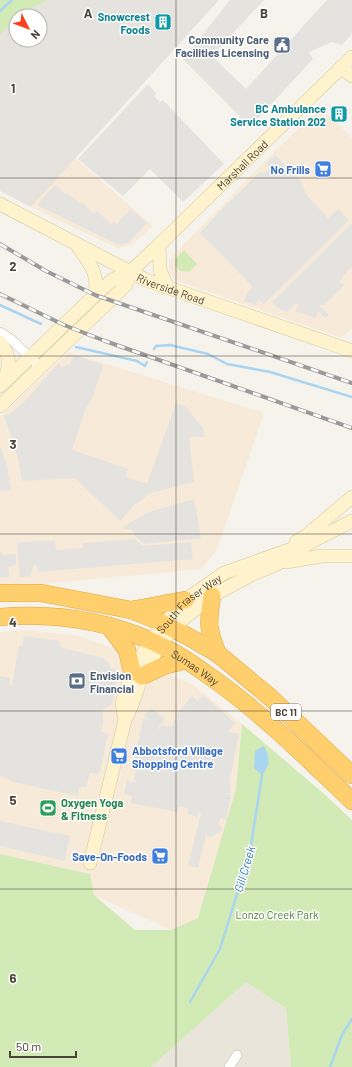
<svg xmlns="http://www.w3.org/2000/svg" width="352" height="1067" font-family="Barlow,sans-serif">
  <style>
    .residential { fill: #eae5da }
    .commercial { fill: #f7ead8 }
    .industrial { fill: #e6e2dd }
    .green { fill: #d2eab5 }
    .parking { fill: #e5e3e0 }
    .water { fill: #a9d4f2 }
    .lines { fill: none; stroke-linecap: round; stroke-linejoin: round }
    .stream { stroke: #a9d4f2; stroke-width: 2.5 }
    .street-casing { stroke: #c2bbae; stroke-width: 10 }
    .secondary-casing { stroke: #d6c79b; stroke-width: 14 }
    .highway-casing { stroke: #e0a43c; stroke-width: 18 }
    .street { stroke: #fff; stroke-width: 9 }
    .secondary { stroke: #fff3cd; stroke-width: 13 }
    .highway { stroke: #ffcf6e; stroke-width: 17 }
    .rail-casing { stroke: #9a9a9a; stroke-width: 4 }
    .rail { stroke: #fff; stroke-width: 2.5; stroke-dasharray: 8; stroke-linecap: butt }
    .grid { fill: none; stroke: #4b4439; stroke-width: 1; stroke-opacity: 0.55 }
    .labels { text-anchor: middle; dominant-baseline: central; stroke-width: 3; stroke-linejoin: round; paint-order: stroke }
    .shield { fill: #fff; stroke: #817c74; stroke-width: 1 }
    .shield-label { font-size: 10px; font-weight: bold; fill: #4b4439 }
    .culture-label { font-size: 11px; font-weight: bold; fill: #0d838f; stroke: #fff; text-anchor: end }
    .service-label { font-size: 11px; font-weight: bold; fill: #4e5e75; stroke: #fff; text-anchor: end }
    .street-label { font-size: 11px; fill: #4b4439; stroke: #fff }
    .shop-label { font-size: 11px; font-weight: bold; fill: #366cbe; stroke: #fff; text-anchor: end }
    .leisure-label { font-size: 11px; font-weight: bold; fill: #27864d; stroke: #fff; text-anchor: start }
    .park-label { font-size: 11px; fill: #4a7f2a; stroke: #fff }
    .water-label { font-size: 12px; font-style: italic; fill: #2e7ab2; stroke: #fff }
    .grid-label { font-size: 13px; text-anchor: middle; font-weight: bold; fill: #4b4439; stroke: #fff; stroke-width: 3; stroke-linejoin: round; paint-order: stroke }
  </style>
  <rect width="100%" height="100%" fill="#f6f3ec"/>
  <path class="residential" d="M246 982 286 1008 291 1067H151Z"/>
  <path class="commercial" d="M321 107 352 138V328L341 338 177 281 171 275 169 268V261L176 252 283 143Z
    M75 158 153 226 132 245 117 248 31 207Z
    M68 352 264 413 217 550 201 569 20 586H0V417Z
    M27 630 79 636 110 647 195 686 242 724 236 789 198 918 171 930 94 895 90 874 0 854V632Z"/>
  <path class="industrial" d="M48 0H219L31 207 0 191V35L16 18V40H40V16H18L21 13Z"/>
  <path class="green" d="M0 0H48L16 16V18L0 35Z
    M184 250 197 264 189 272 180 271 175 265V259Z
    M242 724 323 793 352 820V1067H291L286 1008 246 982 151 1067H0V854L90 874 94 895 135 930H171L198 918 236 789Z"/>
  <path class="parking" d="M87 0H101L127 23 97 54 88 45H77L49 19 53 15Z
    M230 0H264L212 56 246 89 327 0H352V34L342 45 332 42 309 52 313 59 250 127 183 59Z
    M148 84 156 93 154 96 160 102 163 100 224 164 183 202 150 169 123 196 78 159Z
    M275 155 300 180 307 196 328 218 338 209 349 220 264 304 258 299 256 305 244 301 247 294 253 287 200 233 222 209 260 172 264 173 270 168 266 163Z
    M55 185 66 195 67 193 80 204 81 202 94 214 97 211 111 224 114 222 117 224 130 209 147 223 128 243 119 245 37 205Z
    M352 223V267L344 275 339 283 345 284 324 305H319L329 315 325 318 318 311 315 318 296 311 298 305 296 303 287 312 278 308 272 302Z
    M74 355 103 365 91 401 85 410 72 450 128 469 126 477 147 484 176 403 185 406 203 428 204 437H189L194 482 151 493 134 505 120 521 75 478 22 481 18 458 4 416 6 414 8 416 27 399 59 363 61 367 70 364Z
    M0 446 7 466 11 491 0 492Z
    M194 499 201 538 144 544 135 536 132 529H124V526L149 512Z
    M135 539 142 546 191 542 193 559 38 572 36 564 32 568 31 576 20 577 17 543 34 541H55L56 550 83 548V543Z
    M0 552 4 555 16 554V565L10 566 8 567 9 576 10 577 0 578Z
    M24 636 60 641V647L103 658 108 663 111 669 119 671 112 704 104 709 103 711V723L101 732 108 734 100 772 98 774 90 773 86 787H79L78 796 13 782 10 779 0 776V676L10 678 9 685H14L12 684 19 646H22Z
    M203 695 235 723 228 732 239 734 230 779 231 793H225L231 795 226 820 221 818 218 824 223 829 210 838 206 834 198 868 188 866 201 813 199 811 197 817 187 814 189 809 179 806 177 812 131 803 132 796 124 794 127 779 130 782H136L134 778 137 765H140L134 763 143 719 149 720 144 716 151 708 164 718 163 723 159 725 158 731 161 725 171 727 170 733 174 720 179 721 175 716 192 696 198 701Z
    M0 821 70 836 65 861 0 846Z"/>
  <path class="water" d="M264 746C270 760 271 762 262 775L254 768 255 751Z"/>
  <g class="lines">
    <path class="stream" d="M0 11 12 0
      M0 305 41 324
      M76 347 137 361 145 366 147 362
      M154 349 156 346 170 345 208 354 227 364 270 372 352 397
      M190 1002 220 949 250 852 262 775
      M330 1067 342 1035 352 1019"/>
    <g class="street-casing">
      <path id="street" d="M0 332 11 339 40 367
        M229 1067 237 1055"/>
    </g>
    <g class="secondary-casing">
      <g id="secondary">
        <path d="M341 67 352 76"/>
        <path id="s1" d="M0 204 146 280 352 351"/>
        <path d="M77 245C89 264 99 271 95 295"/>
        <path d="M159 245 160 270 167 287"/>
        <path d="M0 342C11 356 10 365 4 381"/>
        <path id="s2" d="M0 386 95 295 112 280 131 271 159 245 352 57"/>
        <path d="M0 406 126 285 131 271"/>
        <path d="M296 542 307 535 352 497"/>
        <path d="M286 562 322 556H352"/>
        <path id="s3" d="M125 720 122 703 132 672 151 640 185 600 224 573 294 548"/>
        <path d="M90 863 125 720 132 705 142 676 154 655 164 639 182 620 212 596 251 575 277 564 311 542 352 521"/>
      </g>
    </g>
    <g class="highway-casing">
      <g id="highway">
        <path d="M0 593H41L131 610 156 620 189 637 218 654 271 698 352 775"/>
        <path d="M212 596C208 623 207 628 218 654"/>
        <path d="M131 610 185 600"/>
        <path id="s4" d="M0 617C51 613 104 620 151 641 172 650 190 662 208 675 260 711 306 757 352 801"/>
        <path d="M109 626 127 650 132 672"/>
        <path d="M142 676 163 666 186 660"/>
      </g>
    </g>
    <use href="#street" class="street"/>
    <use href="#secondary" class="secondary"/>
    <use href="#highway" class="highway"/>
    <g class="rail-casing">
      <path id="rail" d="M0 244 46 271 95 295 352 383
        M0 294 64 325 105 341 352 428"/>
    </g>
    <use href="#rail" class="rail"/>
  </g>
  <path class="grid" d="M176 0V1067M0 178H352M0 356H352M0 534H352M0 711H352M0 889H352"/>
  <defs>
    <g id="building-square" transform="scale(0.9)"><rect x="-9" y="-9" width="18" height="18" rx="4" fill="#0f9aa8" stroke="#fff"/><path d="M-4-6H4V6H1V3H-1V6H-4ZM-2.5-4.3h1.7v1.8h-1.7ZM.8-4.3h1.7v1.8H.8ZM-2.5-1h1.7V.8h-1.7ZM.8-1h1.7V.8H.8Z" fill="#fff"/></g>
    <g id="civic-square" transform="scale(0.9)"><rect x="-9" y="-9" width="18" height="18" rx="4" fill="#5c6f8a" stroke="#fff"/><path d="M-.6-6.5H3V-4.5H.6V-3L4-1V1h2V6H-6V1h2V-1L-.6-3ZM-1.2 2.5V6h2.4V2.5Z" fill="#fff"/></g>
    <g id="supermarket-square" transform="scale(0.9)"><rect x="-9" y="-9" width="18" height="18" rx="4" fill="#3f7fe0" stroke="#fff"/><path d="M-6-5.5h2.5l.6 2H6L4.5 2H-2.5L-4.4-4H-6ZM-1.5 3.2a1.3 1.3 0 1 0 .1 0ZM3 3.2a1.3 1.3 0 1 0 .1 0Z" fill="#fff"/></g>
    <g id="bank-square" transform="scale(0.9)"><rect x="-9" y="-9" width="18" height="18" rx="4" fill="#5c6f8a" stroke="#fff"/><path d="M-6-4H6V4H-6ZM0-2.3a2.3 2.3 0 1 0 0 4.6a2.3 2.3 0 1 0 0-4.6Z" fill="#fff"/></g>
    <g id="stadium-square" transform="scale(0.9)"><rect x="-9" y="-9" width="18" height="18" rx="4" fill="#2e9e5b" stroke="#fff"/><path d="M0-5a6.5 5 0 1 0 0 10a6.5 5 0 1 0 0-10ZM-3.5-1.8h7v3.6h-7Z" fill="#fff"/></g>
  </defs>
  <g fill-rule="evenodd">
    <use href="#building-square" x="163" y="22"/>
    <use href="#civic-square" x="282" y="45"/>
    <use href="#building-square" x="339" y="114"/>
    <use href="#supermarket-square" x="323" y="169"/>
    <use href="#bank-square" x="77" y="681"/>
    <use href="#supermarket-square" x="119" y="756"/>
    <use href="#stadium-square" x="48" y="808"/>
    <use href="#supermarket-square" x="160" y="856"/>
  </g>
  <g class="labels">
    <rect class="shield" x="271" y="704" width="30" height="16" rx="3"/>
    <g class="shield-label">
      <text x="286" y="712">BC 11</text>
    </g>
    <g class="culture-label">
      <text x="150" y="16">Snowcrest<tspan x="150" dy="13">Foods</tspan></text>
      <text x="326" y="108">BC Ambulance<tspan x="326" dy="13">Service Station 202</tspan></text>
    </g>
    <g class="service-label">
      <text x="269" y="39">Community Care<tspan x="269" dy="13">Facilities Licensing</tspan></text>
      <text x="90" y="675" text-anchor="start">Envision<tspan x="90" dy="13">Financial</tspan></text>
    </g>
    <g class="street-label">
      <text stroke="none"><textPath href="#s2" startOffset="329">Marshall Road</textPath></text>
      <text stroke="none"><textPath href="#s1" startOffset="191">Riverside Road</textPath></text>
      <text stroke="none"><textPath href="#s3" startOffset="140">South Fraser Way</textPath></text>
      <text stroke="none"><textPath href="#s4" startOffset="206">Sumas Way</textPath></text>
    </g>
    <g class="shop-label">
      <text x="310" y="169">No Frills</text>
      <text x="132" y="750" text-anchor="start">Abbotsford Village<tspan x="132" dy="13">Shopping Centre</tspan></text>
      <text x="147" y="856">Save-On-Foods</text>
    </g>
    <g class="leisure-label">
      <text x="61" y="802">Oxygen Yoga<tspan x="61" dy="13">&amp; Fitness</tspan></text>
    </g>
    <g class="park-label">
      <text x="277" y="914">Lonzo Creek Park</text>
    </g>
    <g class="water-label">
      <text transform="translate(244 869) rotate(-74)">Gill Creek</text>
    </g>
  </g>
  <g class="grid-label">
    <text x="88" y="18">A</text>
    <text x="264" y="18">B</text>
    <text x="13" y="93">1</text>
    <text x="13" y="271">2</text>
    <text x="13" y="449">3</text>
    <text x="13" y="627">4</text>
    <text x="13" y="805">5</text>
    <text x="13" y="983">6</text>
  </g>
  <g transform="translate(28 28) rotate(132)"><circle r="19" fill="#ffffff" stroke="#b7b4b0"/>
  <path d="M0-3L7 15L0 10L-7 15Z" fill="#fc3f1d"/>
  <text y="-6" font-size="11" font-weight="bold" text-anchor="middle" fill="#4b4439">N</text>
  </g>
  <path d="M10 1051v6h66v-6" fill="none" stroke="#4b4439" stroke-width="2"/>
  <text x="16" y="1051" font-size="12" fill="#4b4439" stroke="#ffffff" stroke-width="3" paint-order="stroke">50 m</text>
</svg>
